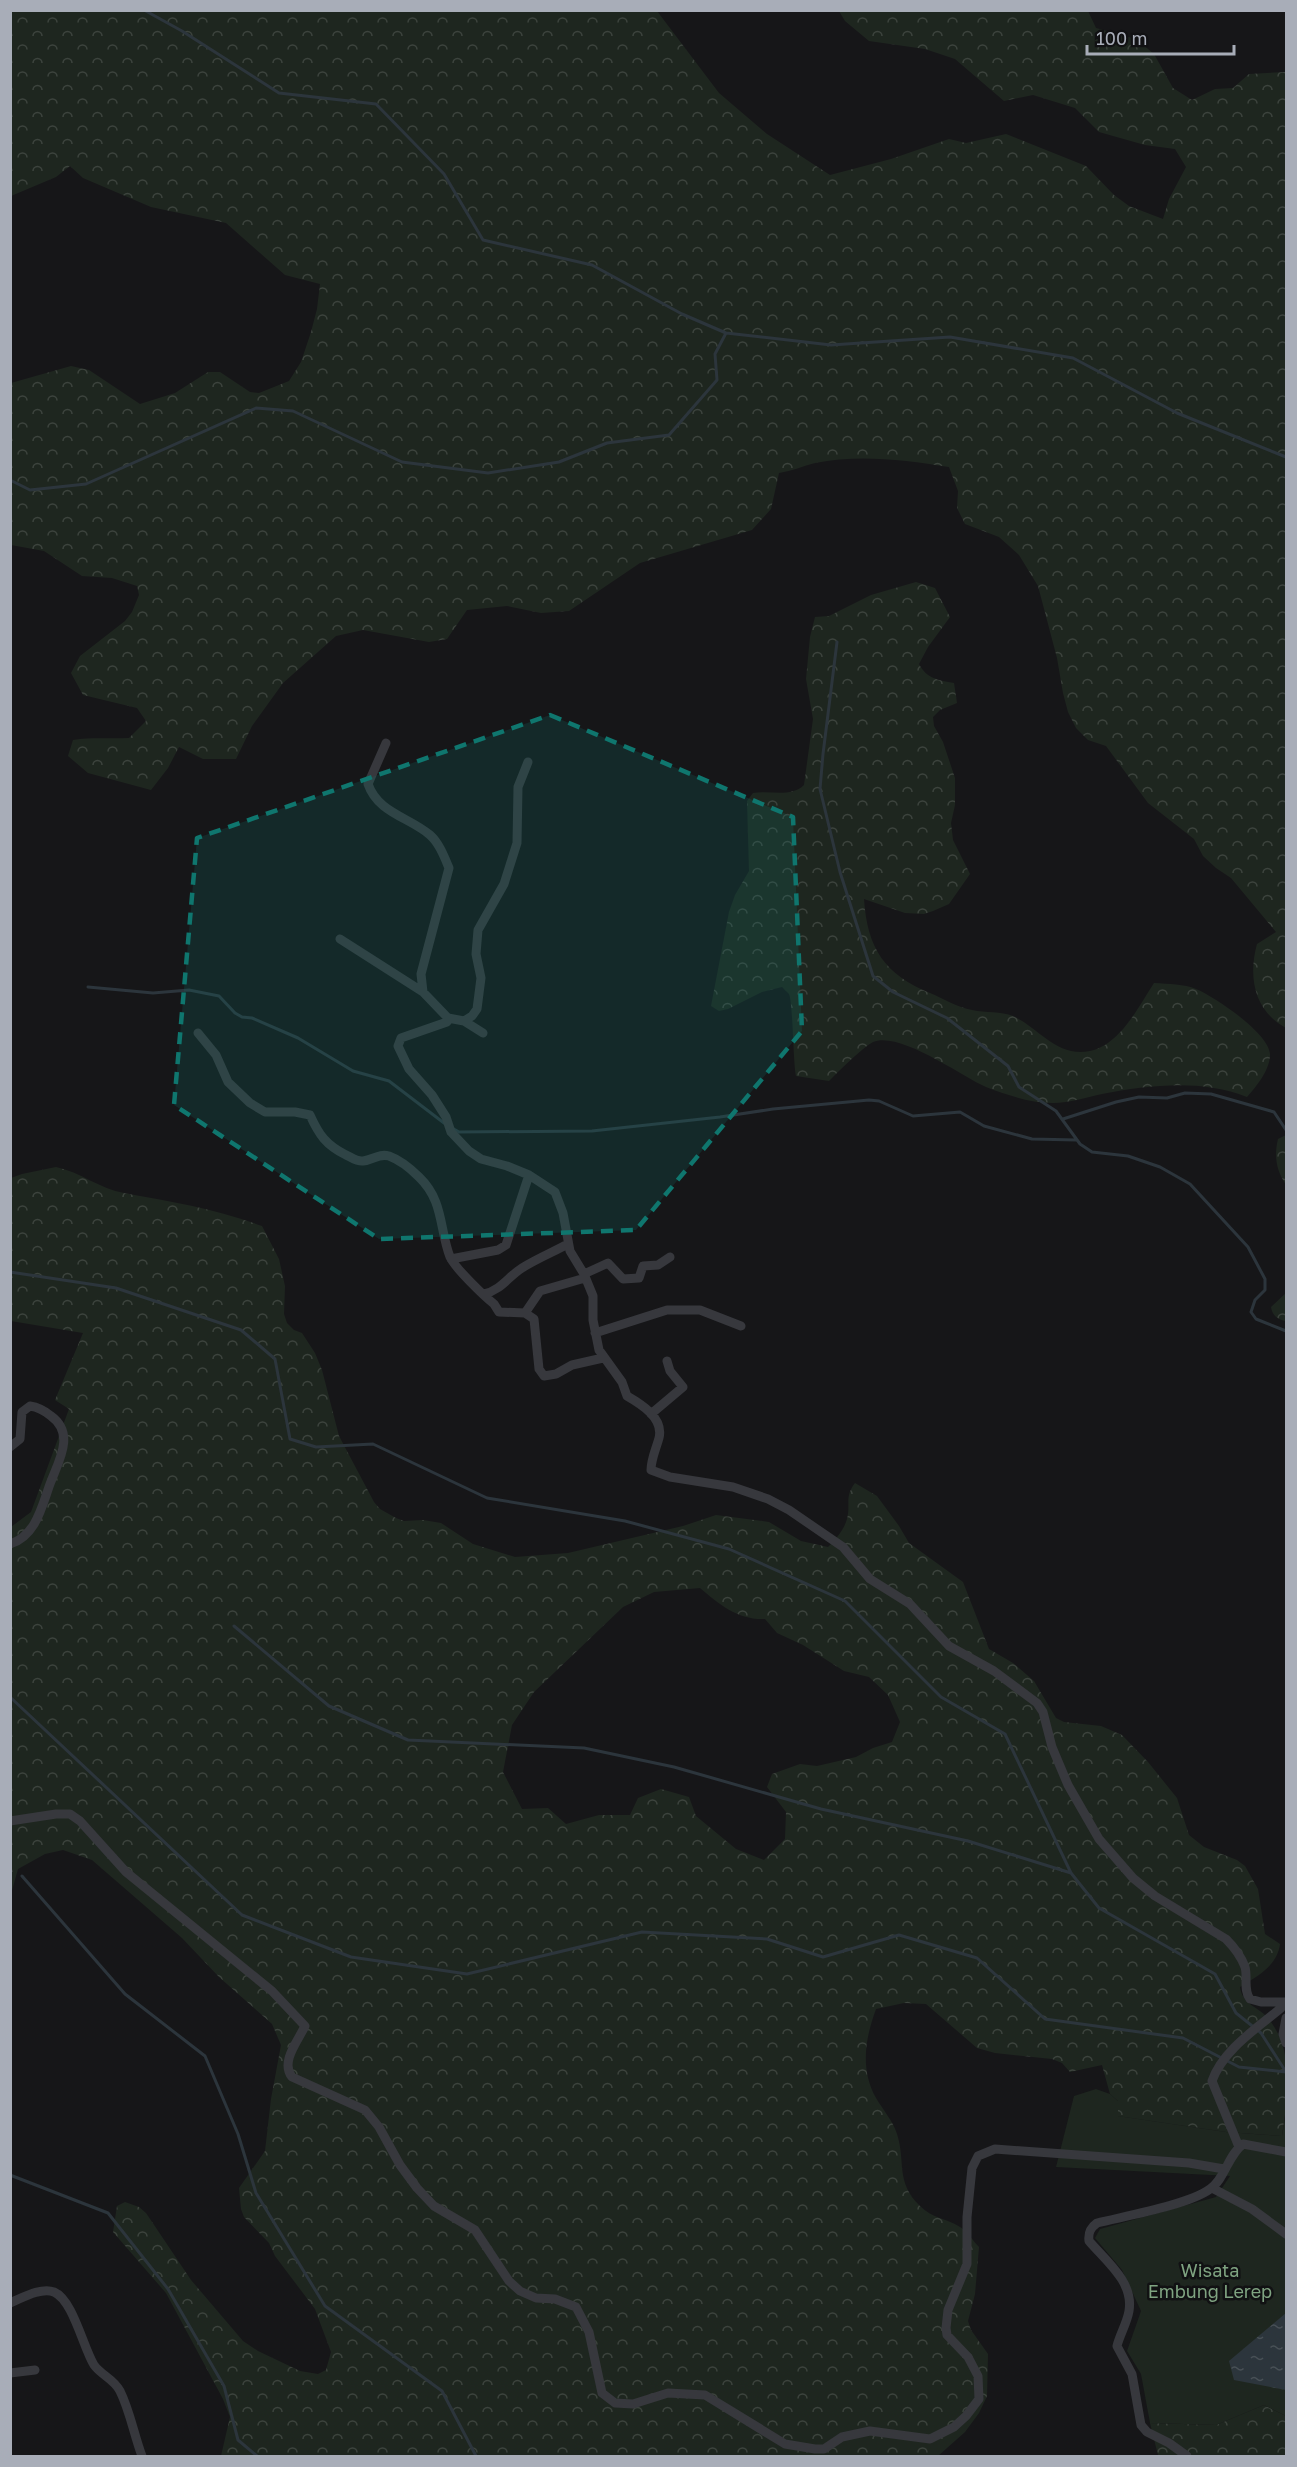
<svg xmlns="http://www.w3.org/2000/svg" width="1297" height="2467" font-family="'Golos Text',sans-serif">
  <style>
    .forest { fill: url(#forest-crowns); fill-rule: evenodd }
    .green { fill: #1e261f }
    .water { fill: url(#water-ripples) }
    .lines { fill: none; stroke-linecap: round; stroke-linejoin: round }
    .stream { stroke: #2c353c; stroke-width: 3 }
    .minor { stroke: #37383d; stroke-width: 9 }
    .marked { fill: #0f766e; fill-opacity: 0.2; stroke: #0f766e; stroke-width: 4.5; stroke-dasharray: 12 8; stroke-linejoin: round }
    .labels { text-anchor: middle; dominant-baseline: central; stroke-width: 5; stroke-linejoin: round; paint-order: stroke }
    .park-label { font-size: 18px; fill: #7fa381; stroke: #111113 }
  </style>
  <defs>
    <pattern id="forest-crowns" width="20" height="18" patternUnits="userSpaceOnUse" patternTransform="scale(1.5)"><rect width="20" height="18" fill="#1e261f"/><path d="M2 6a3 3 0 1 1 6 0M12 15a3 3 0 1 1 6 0" fill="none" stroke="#3c433d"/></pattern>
    <pattern id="water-ripples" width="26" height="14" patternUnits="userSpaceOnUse" patternTransform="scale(1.5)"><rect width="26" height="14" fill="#2c353c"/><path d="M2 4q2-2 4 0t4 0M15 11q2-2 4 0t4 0" fill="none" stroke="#485056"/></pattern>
  </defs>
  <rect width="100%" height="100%" fill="#161618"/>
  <path class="forest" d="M11 10 657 11 719 93 767 134 830 175 891 159 949 139 966 143 1006 134 1086 166 1114 195 1129 206 1163 219 1169 199 1186 167 1175 149 1145 145 1099 132 1075 108 1033 95 1004 101 955 59 925 49 869 41 845 21 839 11H1088L1096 28 1136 39 1154 54 1173 88 1192 100 1215 89 1233 88 1249 74 1285 72 1286 81V1028C1254 1011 1248 977 1257 944L1276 932 1231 878 1216 868 1203 856 1194 839 1148 803 1106 746 1088 740 1076 728 1068 712 1063 693 1057 658 1038 586 1019 555 999 537 965 524 957 508 958 491 949 467C905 460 859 454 815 463 803 466 792 471 779 473L771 509 752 530 640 563 569 611 541 613 507 606 467 610 447 639 429 642 363 630 336 636 283 683 252 726 236 759H203L179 747 168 768 151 790 88 773 68 756 73 740C92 737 110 739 129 738L146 721 137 708 83 695 71 673 80 656 125 621 132 612 139 595 137 586 112 578 82 576 44 551 11 545V383L71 366 89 370 140 404 175 393 208 372H220L250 392 259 393 289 381 301 362 311 332 317 309 320 284 285 275 226 223 151 207 83 178 70 166 56 177 11 196Z
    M916 582 935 588 950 617 928 647 919 664C927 679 938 680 954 683L957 703 940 710 933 717 934 726 943 742 955 778V805L951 823 953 840 970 874 949 904 933 911 924 914 905 913 864 899C867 948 885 975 930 993 944 999 957 1007 972 1010 985 1013 1001 1011 1013 1016 1038 1027 1057 1058 1090 1051 1120 1045 1139 1006 1154 983 1168 984 1184 984 1196 989 1215 997 1272 1035 1270 1056 1269 1071 1256 1087 1247 1097 1202 1079 1149 1085 1102 1094 1087 1097 1069 1103 1053 1103 1031 1103 1007 1095 986 1087 961 1076 900 1031 873 1042 863 1047 838 1072 829 1081L796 1076C793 1060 793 1003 789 994 789 994 783 988 782 987L762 992 728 1009 719 1011 711 1006 729 912 735 895 749 871 747 801 753 793C770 790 791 798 804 785L813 719 806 679 810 637 815 617 829 616 871 595Z
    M1286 1135V1185C1276 1170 1274 1156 1278 1139Z
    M56 1167C80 1172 100 1189 124 1193 173 1202 216 1209 262 1226L279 1259 285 1286 284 1314 287 1323 294 1330 302 1333 315 1353 322 1370 339 1436 374 1502 380 1509 396 1518 404 1521 423 1520 441 1523 473 1544 515 1557 568 1553 683 1526 716 1515 769 1522 801 1541 828 1547C836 1539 844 1530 847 1519 851 1505 844 1497 855 1483L877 1496 899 1526 909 1543 963 1582 989 1649 1013 1663 1034 1681 1056 1718 1064 1722 1101 1726 1122 1735 1148 1762 1177 1798 1189 1835 1204 1847 1237 1860 1245 1866 1258 1889 1265 1934 1280 1944C1277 1966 1258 1976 1240 1987 1242 2004 1258 2007 1267 2017 1295 2049 1288 2097 1282 2136L1226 2132 1117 2116 1118 2101 1110 2094 1102 2065 1070 2072 1062 2063 1052 2059 995 2053 977 2048 926 2004 904 2003 876 2009C865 2039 860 2069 876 2098 883 2110 893 2121 897 2134 906 2162 895 2182 920 2206 933 2219 946 2218 960 2227 967 2231 973 2241 979 2247L975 2294 968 2321 971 2330 988 2354 987 2396 979 2413 965 2432 938 2456H221L230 2417 223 2399 166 2293 113 2232 117 2206 125 2202 139 2207 146 2213 191 2280 243 2341 258 2351 300 2371 318 2374 326 2370 331 2352 315 2309 275 2256 269 2243 244 2217 241 2209 239 2188 265 2151 271 2099 281 2045 272 2024 219 1977 182 1938 92 1860 63 1850 45 1854 18 1869 11 1894V1527L31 1512 69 1409 55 1400 83 1333 11 1321V1178L22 1174ZM700 1588C720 1605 738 1620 765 1619L777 1633 803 1645 844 1671 869 1677 888 1695 900 1722 892 1742 873 1748 856 1757 817 1766 800 1764 772 1774 767 1787 786 1812 785 1839 764 1860 736 1849 696 1816 689 1797 661 1789 638 1798 630 1815H599L566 1824 548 1808 522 1809 503 1772 512 1725 534 1692 623 1607 654 1592Z
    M1286 1293V1321C1278 1320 1272 1315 1271 1307Z
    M1264 2405 1286 2416V2456H1159L1158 2455 1150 2423 1216 2425Z"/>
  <path class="green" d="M1096 2089 1110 2094 1118 2101V2116L1226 2132 1282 2136 1286 2112V2416L1264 2405 1216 2425 1150 2423 1141 2374 1127 2351 1141 2311 1122 2270 1095 2238 1100 2229 1216 2197 1230 2176 1056 2167 1074 2096Z"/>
  <path class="water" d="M1286 2313V2390L1234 2380 1229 2361Z"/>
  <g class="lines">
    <path class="stream" d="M144 10 182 31 279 93 376 104 444 174 483 240 592 265 682 314 726 333 831 345 950 337 1073 358 1177 413 1286 457
      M10 480 30 490 86 484 256 408 293 411 402 462 488 473 559 462 607 443 669 435 717 380 715 354 726 333
      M837 642 823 754 820 789 840 872 873 976 893 992 947 1018 1008 1066 1019 1087 1056 1111 1080 1144 1092 1152 1128 1156 1160 1167 1190 1184 1248 1247 1265 1279V1290L1255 1300 1251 1312 1256 1319 1286 1331
      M88 987 153 993 189 990 219 996 235 1013 242 1017 252 1018 298 1038 353 1071 389 1081 444 1123
      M1063 1119 1116 1102 1139 1097 1167 1098 1185 1093 1211 1094 1274 1112 1286 1130
      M452 1128 459 1132 592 1131 720 1117 773 1109 869 1100 879 1101 913 1116 960 1112 984 1126 1032 1139 1076 1140
      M10 1272 116 1288 241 1330 275 1359 290 1439 316 1447 373 1444 487 1498 625 1521 729 1549 845 1601 941 1697 1005 1734 1071 1873 1099 1908 1215 1974 1236 2013 1261 2033 1286 2072
      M234 1626 329 1706 408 1740 584 1748 674 1767 821 1809 968 1841 1071 1873
      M10 1697 242 1915 351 1957 467 1974 642 1932 767 1939 823 1957 899 1935 977 1958 1045 2019 1183 2038 1239 2067 1286 2072
      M22 1876 125 1994 205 2056 238 2134 256 2193 325 2306 442 2391 476 2456
      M10 2175 108 2213 168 2289 224 2386 238 2440 257 2456"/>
    <path class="minor" d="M386 743 368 784C378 813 409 817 430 835 439 843 444 856 449 868L421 974 423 992 448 1018 447 1022 401 1038 398 1046 409 1069 432 1095 446 1117 451 1132 469 1151 481 1159 507 1166 529 1175 555 1192 563 1213 570 1251 584 1274 593 1296V1320L599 1350 622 1382 627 1396C641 1404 664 1418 659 1438 656 1449 651 1459 651 1470L670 1477 733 1487 768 1499 789 1510 843 1547 870 1579 910 1604 949 1646 994 1671 1037 1703 1043 1712 1052 1747 1068 1785 1099 1839 1133 1878 1155 1896 1226 1939C1234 1947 1241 1956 1245 1967 1248 1977 1243 1990 1250 1999L1261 2002H1286
      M340 939 423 992
      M448 1018 464 1021 483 1033
      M464 1021 472 1016 477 1009 481 978 476 954 478 930 504 884 517 843 518 787 528 762
      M198 1033 216 1055 228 1082 250 1103 265 1112H295L310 1115C319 1135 326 1145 346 1155 351 1157 357 1162 363 1161 373 1160 379 1153 389 1156 400 1160 411 1169 419 1177 444 1201 439 1228 450 1257 455 1268 484 1296 494 1304L499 1312 525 1313 534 1319 539 1369 544 1376 556 1374 572 1365 603 1358
      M451 1259 498 1250 506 1245 529 1175
      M584 1274 608 1263 623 1279 639 1278 643 1266 658 1265 670 1257
      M484 1294C501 1290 508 1277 522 1268 536 1259 553 1252 568 1244
      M525 1313 540 1291 585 1278
      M595 1333 667 1310H700L741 1326
      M651 1414 683 1387 670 1371 667 1361
      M10 1447 20 1439 22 1412 30 1406C37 1407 45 1411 51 1416 76 1434 58 1462 50 1484 42 1506 36 1536 10 1544
      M10 1821 56 1814H70L80 1821 126 1872 272 1991 305 2026C298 2041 280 2062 292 2077L365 2110 379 2127 400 2165 417 2188 434 2206 475 2230 509 2281 520 2291 536 2298 555 2299 576 2307 589 2332 602 2393 615 2403 633 2404 668 2393 705 2395 785 2444 815 2449H824L842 2437 870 2431 930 2439 954 2427 966 2416 979 2399 978 2376 968 2357 947 2335 946 2328 948 2310 967 2264V2217L972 2168 978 2156 995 2149 1189 2163 1224 2169
      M1286 2018 1283 2034 1286 2043
      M1239 2147 1212 2081C1223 2050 1256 2029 1281 2008L1284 2002
      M1212 2188 1252 2209 1286 2234
      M10 2303C22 2298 41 2287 54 2292 73 2300 83 2347 94 2365 101 2375 114 2379 120 2391 130 2411 134 2435 142 2456
      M10 2373 35 2370
      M1187 2456 1169 2443 1147 2432 1141 2425 1132 2374 1117 2346C1120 2334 1127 2323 1129 2311 1134 2282 1106 2261 1089 2241 1088 2233 1090 2228 1097 2223 1125 2216 1188 2205 1210 2189 1225 2179 1228 2155 1243 2144L1286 2152"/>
  </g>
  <path class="marked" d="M550 715 793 817 802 1031 636 1230 379 1239 174 1105 197 838Z"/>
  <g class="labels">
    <g class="park-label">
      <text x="1210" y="2270">Wisata<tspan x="1210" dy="21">Embung Lerep</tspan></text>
    </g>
  </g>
  <rect width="1297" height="2467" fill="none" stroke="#a8adb8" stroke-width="24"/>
  <path d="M1087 45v9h147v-9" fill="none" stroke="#a8adb8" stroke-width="3"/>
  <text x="1096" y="45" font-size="18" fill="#a8adb8" stroke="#111113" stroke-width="4.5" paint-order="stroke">100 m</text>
</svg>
